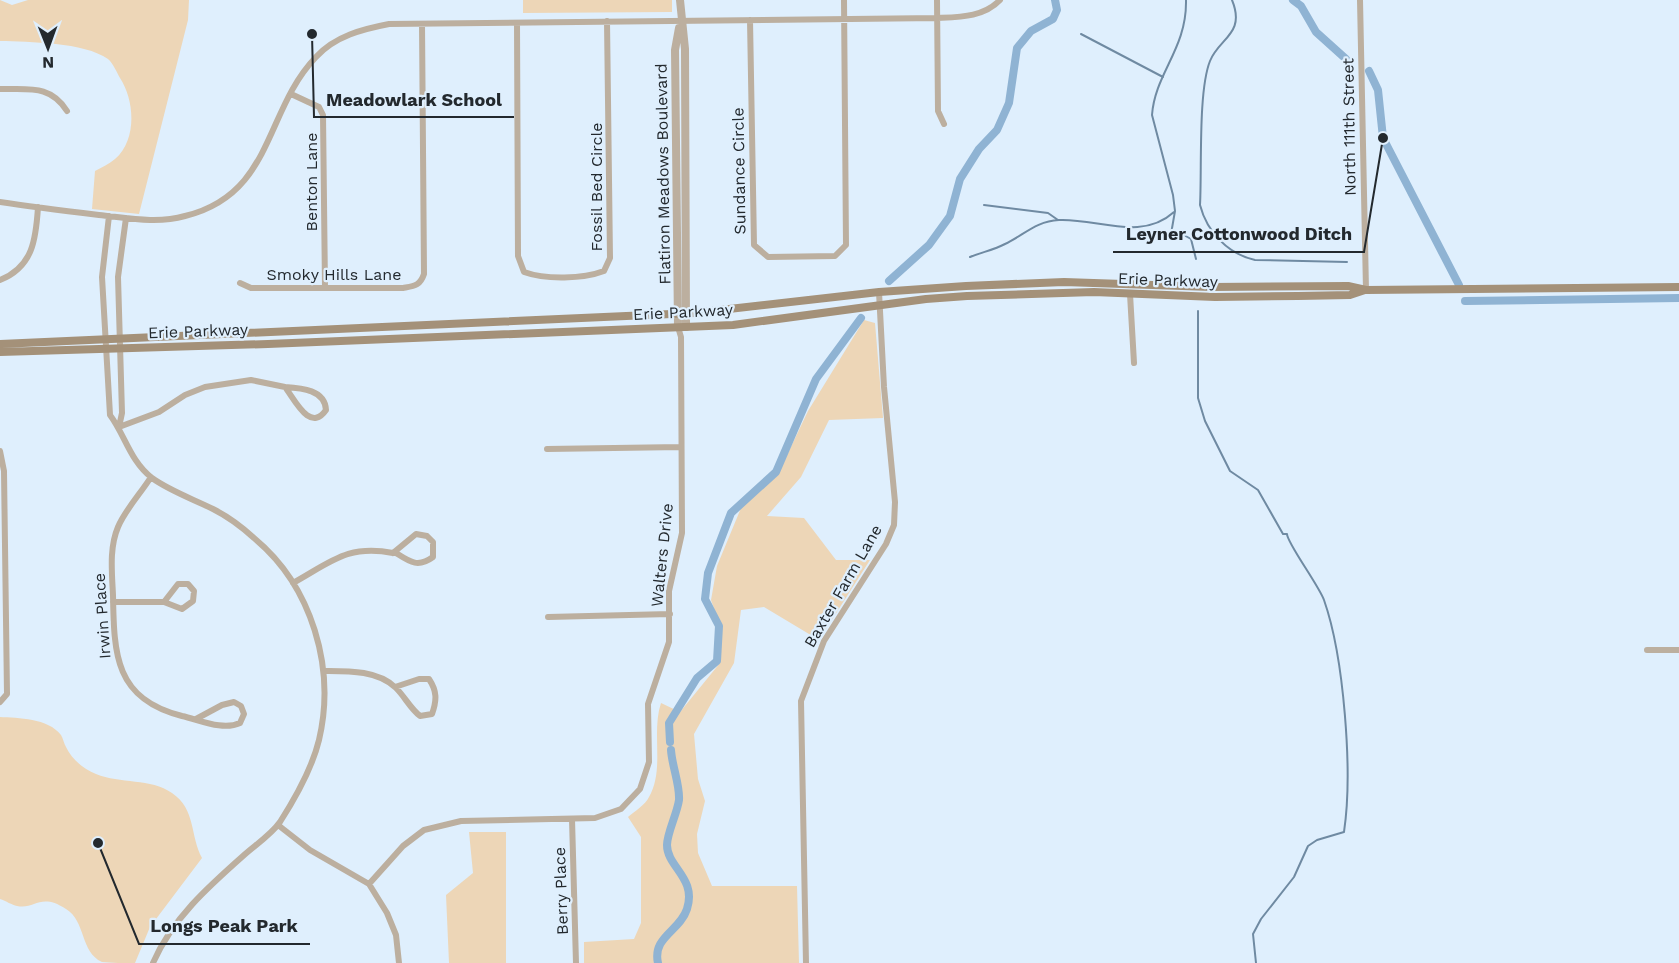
<svg xmlns="http://www.w3.org/2000/svg" width="1679" height="963" font-family="'Work Sans',sans-serif">
  <style>
    .green { fill: #edd6b7 }
    .lines { fill: none; stroke-linecap: round; stroke-linejoin: round }
    .stream { stroke: #6f8aa2; stroke-width: 2 }
    .canal { stroke: #8fb3d3; stroke-width: 8 }
    .minor { stroke: #bcaf9f; stroke-width: 6 }
    .tertiary { stroke: #bcaf9f; stroke-width: 8 }
    .secondary { stroke: #a49179; stroke-width: 8 }
    .labels { text-anchor: middle; dominant-baseline: central; stroke-width: 4.5; stroke-linejoin: round; paint-order: stroke }
    .street-label { font-size: 16px; fill: #23292e; stroke: #dfeffd }
    .leader { fill: none; stroke: #23292e; stroke-width: 2 }
    .callout-dot { fill: #23292e; stroke: #dfeffd; stroke-width: 2 }
    .callout-label { font-size: 18px; text-anchor: middle; font-weight: bold; fill: #23292e; stroke: #dfeffd; stroke-width: 4.5; stroke-linejoin: round; paint-order: stroke }
  </style>
  <rect width="100%" height="100%" fill="#dfeffd"/>
  <path class="green" d="M0 0 12 5 28 0H189L188 20 139 214 92 209 95 171C102 167 109 164 115 159 137 140 135 101 120 78 117 73 113 63 108 59 84 42 29 42 0 41Z
    M523 0H672V12L523 13Z
    M864 320 875 323 883 418 829 420 801 477 767 516 804 518 836 560H870L819 640 764 607 741 610 734 663 694 734 698 779 705 801 697 834 698 853 712 886H797L799 963H584V942L634 939 641 923V837L628 817C635 811 645 805 649 797 665 769 651 733 661 703L680 712 720 663 721 629 711 600 717 566 741 508 778 474 808 411Z
    M0 717C18 718 48 718 61 735 63 738 64 744 66 747 72 760 84 769 96 774 120 784 151 778 172 793 196 809 190 836 202 858L150 927 135 963C126 963 110 963 102 962 80 952 86 921 66 909 40 892 35 910 17 906 12 905 6 901 0 899Z
    M469 832H506V963H449L446 895 473 873Z"/>
  <g class="lines">
    <path class="stream" d="M1186 0C1187 49 1155 73 1152 115L1173 195 1175 211 1171 234H1182L1191 239 1196 259
      M1232 0C1246 34 1219 38 1210 61 1198 91 1202 169 1200 205 1207 232 1228 254 1255 260L1347 262
      M1081 34 1163 77
      M984 205 1048 213 1058 220
      M970 257C982 252 994 250 1005 244 1024 235 1036 221 1059 220 1097 218 1141 242 1174 212
      M1198 311V398L1205 421 1230 471 1258 490 1283 534H1287C1287 543 1318 584 1324 600 1344 657 1353 772 1344 832L1317 840 1308 846 1294 877 1261 919 1253 934 1256 963"/>
    <path class="canal" d="M1293 0 1301 6 1316 32 1346 59
      M1369 71 1378 90 1383 138 1459 285
      M889 281 929 245 950 216 960 179 979 149 997 130 1009 103 1017 48 1031 31 1053 19 1057 10 1055 0
      M1465 301 1679 298
      M670 742 669 723 697 678 717 661 719 626 705 599 708 573 731 513 776 472 816 379 861 318
      M658 963C652 937 680 931 687 909 697 878 667 867 667 845 667 833 677 814 679 800 680 785 672 766 671 750"/>
    <path class="minor" d="M937 0 938 111 944 124
      M1360 0 1366 290
      M750 20 754 245 768 257 835 256 846 245 844 0
      M517 23 518 256 524 272C546 280 583 279 604 271L610 258 607 21
      M0 89C28 90 50 84 67 111
      M291 94 319 107 323 115 325 288
      M0 202C33 207 66 211 99 215 128 218 157 224 185 216 274 194 264 111 316 57 335 36 363 29 389 24L938 18C960 17 984 17 1000 0
      M109 216 102 277 110 415C125 435 130 461 152 478 170 491 193 499 213 509 227 516 242 527 254 538 312 586 336 668 319 740 312 769 296 797 280 822 271 835 255 845 243 856 208 887 172 919 153 963
      M0 280C33 267 36 239 38 207
      M240 283 251 288H403C414 286 420 286 424 274L422 24
      M1130 294 1134 363
      M119 427 159 412 185 395 205 387 251 380 285 387C295 400 310 433 326 410 325 390 302 388 285 387
      M119 427 122 413 118 277 126 218
      M547 449 681 447
      M0 451 4 471 7 694 0 702
      M151 477C141 493 125 510 118 527 109 548 112 573 113 595 114 655 115 699 182 716 200 720 223 731 240 723L244 714 241 706 234 702 222 705 196 719
      M293 583C331 562 348 544 393 553H396C410 562 418 568 433 557V542L427 536 416 534 393 553
      M113 602H164L182 609 193 601 194 591 188 584H178L164 602
      M548 617 670 614
      M1647 650H1679
      M324 671C347 671 378 670 396 688 405 697 410 708 420 716L432 714C437 700 437 691 429 679H419L395 687
      M572 819 576 963
      M278 825 310 850 369 884 387 913 396 935 399 963
      M369 884 403 846 424 830 461 821 595 818 621 809 640 789 649 762 648 704 669 642V591L682 533 681 337 678 327
      M806 963 801 701 824 641 886 544 894 525 895 502 884 387 879 292"/>
    <path class="tertiary" d="M680 0 685 49 686 327
      M678 327 675 50 679 28"/>
    <path class="secondary" d="M0 344 694 313 879 292 966 286 1064 282 1212 287 1348 286 1366 290 1679 287
      M0 352 268 344 733 325 926 299 967 296 1094 292 1215 297 1298 296 1350 295 1365 290"/>
  </g>
  <g class="labels">
    <g class="street-label">
      <text transform="translate(1349 127) rotate(-91)">North 111th Street</text>
      <text transform="translate(739 171) rotate(-91)">Sundance Circle</text>
      <text transform="translate(663 174) rotate(-91)">Flatiron Meadows Boulevard</text>
      <text transform="translate(311 182) rotate(-90)">Benton Lane</text>
      <text transform="translate(596 187) rotate(-90)">Fossil Bed Circle</text>
      <text x="334" y="274">Smoky Hills Lane</text>
      <text transform="translate(1168 280) rotate(2)">Erie Parkway</text>
      <text transform="translate(683 312) rotate(-3)">Erie Parkway</text>
      <text transform="translate(198 331) rotate(-2)">Erie Parkway</text>
      <text transform="translate(662 555) rotate(-84)">Walters Drive</text>
      <text transform="translate(843 586) rotate(-60)">Baxter Farm Lane</text>
      <text transform="translate(102 616) rotate(-94)">Irwin Place</text>
      <text transform="translate(561 891) rotate(-92)">Berry Place</text>
    </g>
  </g>
  <path class="leader" d="M312 34L314 117H514M1383 138L1364 252H1113M98 843L139 944H310"/>
  <g class="callout-dot">
    <circle cx="312" cy="34" r="6"/>
    <circle cx="1383" cy="138" r="6"/>
    <circle cx="98" cy="843" r="6"/>
  </g>
  <g class="callout-label">
    <text x="414" y="106">Meadowlark School</text>
    <text x="1239" y="240">Leyner Cottonwood Ditch</text>
    <text x="224" y="932">Longs Peak Park</text>
  </g>
  <g transform="translate(48 48) rotate(179)" stroke="#dfeffd" stroke-width="4.5" paint-order="stroke">
  <path d="M0-4.5L10 22L0 15L-10 22Z" fill="#23292e"/>
  <text y="-9" font-size="16" font-weight="bold" text-anchor="middle" fill="#23292e">N</text>
  </g>
</svg>
